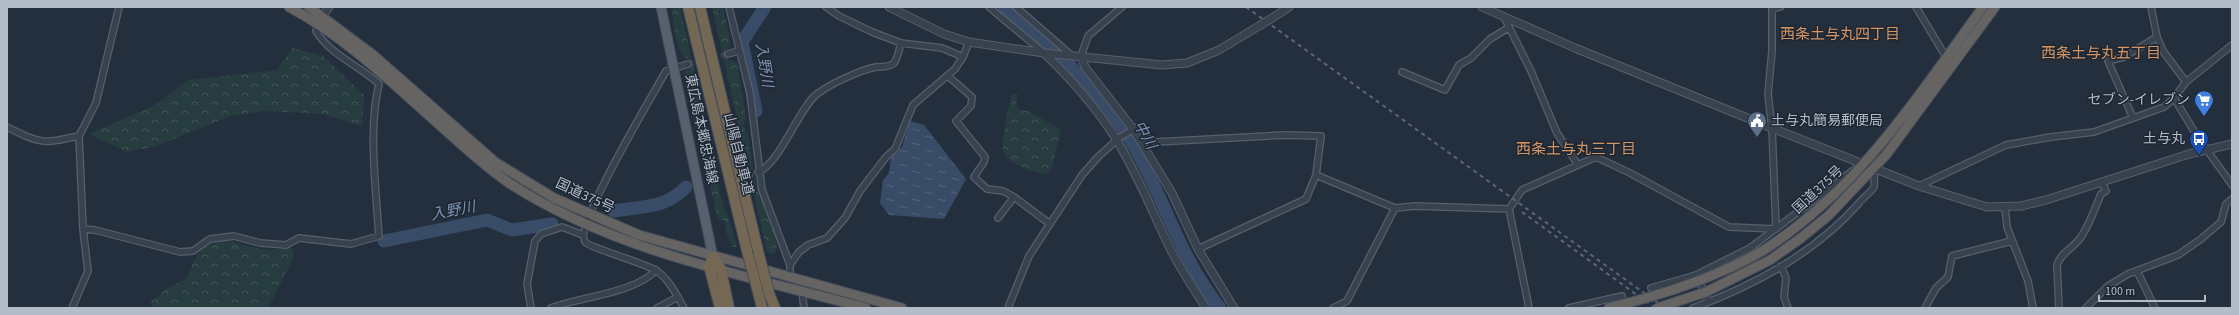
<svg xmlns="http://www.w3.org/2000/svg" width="2239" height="315" font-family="'Source Sans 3','Noto Sans JP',sans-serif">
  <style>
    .forest { fill: url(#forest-crowns) }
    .water { fill: url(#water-ripples) }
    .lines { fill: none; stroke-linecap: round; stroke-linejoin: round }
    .river { stroke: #394c67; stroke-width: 13 }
    .minor-tunnel { stroke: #3a4453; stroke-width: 5.5; stroke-dasharray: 5.5 3; stroke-linecap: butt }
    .minor-casing { stroke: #565f6c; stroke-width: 8 }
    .tertiary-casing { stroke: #565f6c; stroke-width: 9 }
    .primary-casing { stroke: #414a57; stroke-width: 11 }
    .trunk-casing { stroke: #434c59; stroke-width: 11 }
    .motorway-casing { stroke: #434c59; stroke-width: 12 }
    .minor { stroke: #38414e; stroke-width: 5.5 }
    .tertiary { stroke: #38414e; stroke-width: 7 }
    .primary { stroke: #56606e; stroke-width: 9 }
    .trunk { stroke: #656462; stroke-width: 9 }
    .motorway { stroke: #746855; stroke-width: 10 }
    .rail { stroke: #5a6575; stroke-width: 2; stroke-dasharray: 4 4; stroke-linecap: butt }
    .tertiary-bridge-casing { stroke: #565f6c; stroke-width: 9; stroke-linecap: butt }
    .trunk-bridge-casing { stroke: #434c59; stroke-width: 11; stroke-linecap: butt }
    .motorway-bridge-casing { stroke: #434c59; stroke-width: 12; stroke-linecap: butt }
    .tertiary-bridge { stroke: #38414e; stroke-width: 7 }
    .trunk-bridge { stroke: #656462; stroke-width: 9 }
    .motorway-bridge { stroke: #746855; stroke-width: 10 }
    .labels { text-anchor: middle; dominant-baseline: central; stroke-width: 3; stroke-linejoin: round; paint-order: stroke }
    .poi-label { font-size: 14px; fill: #b4bcc9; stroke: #1d2633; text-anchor: end }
    .street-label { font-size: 14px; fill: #b4bcc9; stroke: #1d2633 }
    .neighbourhood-label { font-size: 15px; fill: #d59563; stroke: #1d2633 }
    .water-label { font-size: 15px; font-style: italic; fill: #7c92b1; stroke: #1d2633 }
  </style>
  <defs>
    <pattern id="forest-crowns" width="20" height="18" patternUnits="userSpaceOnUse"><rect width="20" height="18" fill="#263c3f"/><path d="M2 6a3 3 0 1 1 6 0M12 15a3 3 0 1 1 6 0" fill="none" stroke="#435659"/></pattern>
    <pattern id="water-ripples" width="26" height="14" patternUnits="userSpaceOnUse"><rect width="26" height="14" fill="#394c67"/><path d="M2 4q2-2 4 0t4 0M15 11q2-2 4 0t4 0" fill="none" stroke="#53647b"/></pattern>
  </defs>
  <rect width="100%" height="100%" fill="#242f3e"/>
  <path class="forest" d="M672 7H680L707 129 704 134 725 212 728 215 737 247H733L727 235 724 220 718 219 684 77 685 71 690 68 689 59C675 57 673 20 672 7Z
    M712 7H723L730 40V47L725 51 728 60H732L737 63 746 118 743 126 748 134 754 175 776 240 777 250 775 253 768 254 766 248Z
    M293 48 323 56 364 95 362 126 322 114 264 111 231 116 156 146 127 152 89 134 155 105 188 80 277 70Z
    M1018 94 1016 105 1019 110 1028 111 1058 128 1061 132 1051 170 1046 174C1034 173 1007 164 1003 151 1001 143 1009 103 1012 95Z
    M226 240C249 246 268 254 291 247L294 257 268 308H151V302L166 289 187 278C197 253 199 246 226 240Z"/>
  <path class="water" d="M910 121 924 125 966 179 944 219 889 215 880 203 883 180 889 173 891 158 902 147Z"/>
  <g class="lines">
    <path class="river" d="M1004 7C1057 51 1109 97 1141 159 1167 209 1184 264 1220 308
      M756 111 742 42 765 7
      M614 211C643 206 665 209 686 187
      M384 241 487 220 512 230 552 224"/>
    <path class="minor-tunnel" d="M688 64 728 54"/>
    <g class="minor-casing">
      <path id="minor" d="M729 7 750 93 762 190 790 265V277
        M826 7 839 16 872 32 901 43 942 48 963 57
        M989 7 1044 53
        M1016 7 1071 55
        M1916 7 1946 57
        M1504 17 1531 71 1557 133 1578 165
        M728 54 738 51
        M1081 56 1088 36 1122 7
        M1402 72 1445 90 1459 65 1471 58 1490 39 1508 28
        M948 76 972 97 971 106 956 121 985 157 984 162 974 177 987 189 1003 191 1014 197 1050 224
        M2186 82 2232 45
        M2174 98 2197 136 2232 185
        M2133 118 2108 61 2124 57 2157 37
        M7 127C41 144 42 144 79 136
        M758 172C780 164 798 109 817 94 830 84 860 70 876 67 882 66 889 68 894 63 898 58 899 49 901 43
        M1919 186 2006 145 2051 137 2094 132 2164 107 2174 98 2186 82 2163 51 2157 37 2151 7
        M2005 207 2007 227 2028 281 2033 308
        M998 218 1014 197
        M83 229 95 230 180 252 193 251 210 239 234 236 260 243 286 245 299 238 351 244 379 236C376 190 368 128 379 84 360 66 329 54 316 31L319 23
        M1776 229 1772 128 1768 94 1772 51V9L1780 7
        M1198 249 1306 199 1316 175
        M790 265 799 252 808 245 827 238 845 218 860 191 886 157 895 149 913 105 955 69 963 57 969 42
        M1781 266 1786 278 1784 297 1788 308
        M2137 271 2155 308
        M1698 279 1709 302
        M1651 288 1696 275 1750 248 1855 169
        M802 291 804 308
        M72 308 88 271 83 229 79 136 96 103 119 7
        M531 308 527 284 535 241 541 234 562 227 583 235
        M551 308C579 297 636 293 656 270
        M657 308 678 297
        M684 308C677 296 668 277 655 270 644 263 588 247 585 242 573 227 654 93 666 71L688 64
        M1008 308 1029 256 1082 175 1098 157 1119 138 1137 127 1148 138 1156 142 1284 135 1321 136 1316 175 1395 208 1415 206 1509 209
        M1333 308 1347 301 1349 297 1395 208
        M1529 308 1509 209 1522 190 1596 157 1630 173 1729 227 1776 229
        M1569 308 1622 296 1624 306
        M1693 308C1753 286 1816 252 1859 203 1863 198 1871 192 1874 187 1875 182 1874 174 1874 169
        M1925 308 1936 288 1948 277 1952 256 2012 241
        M2059 308 2057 265C2061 252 2074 248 2081 237 2090 224 2095 208 2101 194L2106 191 2102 183
        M2086 308 2108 286 2128 274 2178 255 2201 239 2221 222 2226 204 2232 199"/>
    </g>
    <g class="tertiary-casing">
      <path id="tertiary" d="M889 7 944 34 969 42 1044 53 1162 65 1187 63 1219 50 1259 26
        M1482 7 1575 48 1772 128 1919 186 1987 207 2021 206 2046 200 2189 154 2232 144
        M1280 13 1289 7
        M320 20 329 7
        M1044 53C1071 79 1096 107 1116 139 1139 176 1154 217 1174 256 1184 274 1195 291 1206 308
        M1081 56 1085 67 1133 129 1172 193 1198 249 1234 308"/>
    </g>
    <g class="primary-casing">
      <path id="primary" d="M661 7 713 257"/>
    </g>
    <g class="trunk-casing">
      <path id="trunk" d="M289 7C351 40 400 91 453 137 472 154 491 171 512 185 619 253 745 275 866 308
        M309 7 372 54 495 162 554 198 639 235 902 308
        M1764 250C1861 187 1916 98 1983 7
        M1770 260 1801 238 1828 216 1886 155 1995 7"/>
    </g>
    <g class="motorway-casing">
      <path id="motorway" d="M688 7 747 251
        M700 7 759 255
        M713 257 721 269 729 308
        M713 257 709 266 720 308
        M759 296 762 308
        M770 296 775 308"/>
    </g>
    <use href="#minor" class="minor"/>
    <use href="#tertiary" class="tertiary"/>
    <use href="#primary" class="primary"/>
    <use href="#trunk" class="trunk"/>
    <use href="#motorway" class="motorway"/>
    <path class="rail" d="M1246 7 1665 308
      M1522 212 1655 308"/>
    <g class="tertiary-bridge-casing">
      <path id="tertiary-bridge" d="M1259 26 1280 13"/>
    </g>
    <g class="trunk-bridge-casing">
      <path id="trunk-bridge" d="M1608 308C1663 295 1716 278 1764 250
        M1657 308 1706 292 1770 260"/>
    </g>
    <g class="motorway-bridge-casing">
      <path id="motorway-bridge" d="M747 251 759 296
        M759 255 770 296"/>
    </g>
    <use href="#tertiary-bridge" class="tertiary-bridge"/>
    <use href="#trunk-bridge" class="trunk-bridge"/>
    <use href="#motorway-bridge" class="motorway-bridge"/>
  </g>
  <defs>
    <g id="supermarket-pin" transform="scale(1)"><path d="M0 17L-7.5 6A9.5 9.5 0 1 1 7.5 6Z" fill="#3f7fe0" stroke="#1d2633"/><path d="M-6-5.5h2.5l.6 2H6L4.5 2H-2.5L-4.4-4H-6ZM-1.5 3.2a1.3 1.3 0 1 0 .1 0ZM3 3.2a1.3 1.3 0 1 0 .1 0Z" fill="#fff"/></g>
    <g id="civic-pin" transform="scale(1)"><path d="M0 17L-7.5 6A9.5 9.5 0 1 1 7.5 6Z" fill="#5c6f8a" stroke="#1d2633"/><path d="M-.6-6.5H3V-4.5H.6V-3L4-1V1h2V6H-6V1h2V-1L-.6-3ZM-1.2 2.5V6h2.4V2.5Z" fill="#fff"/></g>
    <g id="bus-pin" transform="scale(1)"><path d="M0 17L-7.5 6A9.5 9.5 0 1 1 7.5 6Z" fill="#1a4fb4" stroke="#1d2633"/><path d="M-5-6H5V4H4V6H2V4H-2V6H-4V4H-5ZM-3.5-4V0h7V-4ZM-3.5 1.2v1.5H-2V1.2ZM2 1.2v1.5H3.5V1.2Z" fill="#fff"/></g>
  </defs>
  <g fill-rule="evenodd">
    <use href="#supermarket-pin" x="2204" y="100"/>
    <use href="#civic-pin" x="1757" y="121"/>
    <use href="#bus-pin" x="2199" y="139"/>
  </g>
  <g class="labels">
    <g class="poi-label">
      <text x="2190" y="100">セブン-イレブン</text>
      <text x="1771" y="121" text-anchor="start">土与丸簡易郵便局</text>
      <text x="2185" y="139">土与丸</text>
    </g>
    <g class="street-label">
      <text transform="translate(701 129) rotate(78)">東広島本郷忠海線</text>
      <text transform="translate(738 154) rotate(76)">山陽自動車道</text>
      <text transform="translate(1818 190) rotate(-43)">国道375号</text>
      <text transform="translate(585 196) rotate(25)">国道375号</text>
    </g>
    <g class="neighbourhood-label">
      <text x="1840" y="34">西条土与丸四丁目</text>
      <text x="2101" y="53">西条土与丸五丁目</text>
      <text x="1576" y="149">西条土与丸三丁目</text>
    </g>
    <g class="water-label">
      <text transform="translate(764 65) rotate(81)">入野川</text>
      <text transform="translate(1145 135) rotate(60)">中川</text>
      <text transform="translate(453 211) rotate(-11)">入野川</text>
    </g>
  </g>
  <rect width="2239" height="315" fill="none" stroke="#b4bcc9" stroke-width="16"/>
  <path d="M2099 295v6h106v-6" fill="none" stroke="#b4bcc9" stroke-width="2"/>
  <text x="2105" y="295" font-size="12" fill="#b4bcc9" stroke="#1d2633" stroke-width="3" paint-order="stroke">100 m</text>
</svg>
